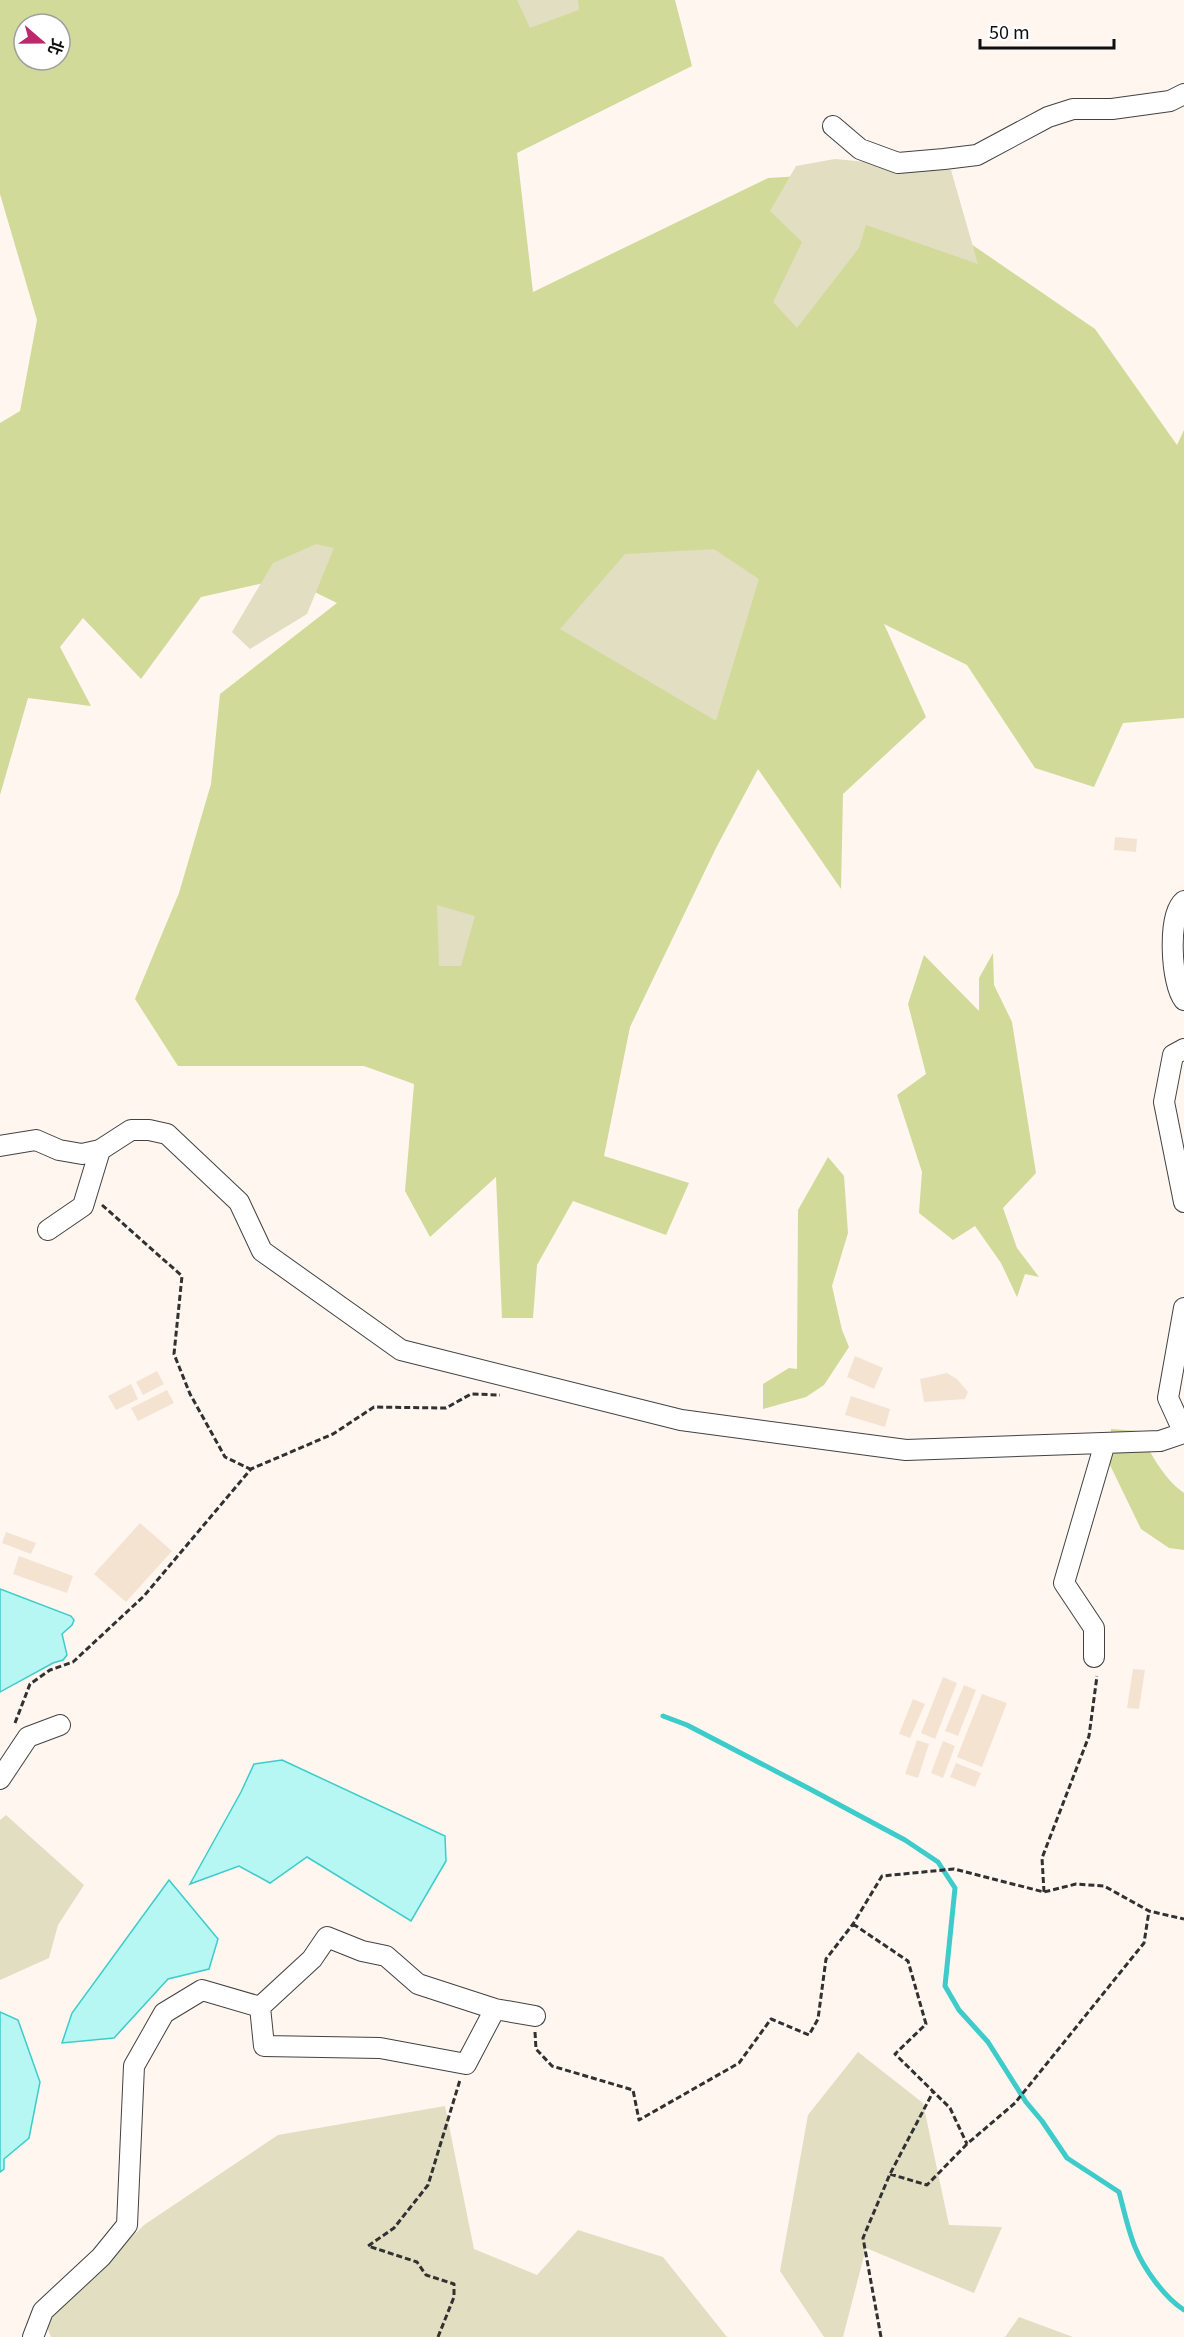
<svg xmlns="http://www.w3.org/2000/svg" width="1184" height="2337" font-family="Georgia,'Noto Sans TC',serif">
  <style>
    .farmland { fill: #f5e3d1 }
    .forest { fill: #d1da99; fill-rule: evenodd }
    .cemetery { fill: #e1dec1 }
    .water { fill: #b6f6f3; stroke: #3dccca; stroke-width: 1.5 }
    .lines { fill: none; stroke-linecap: round; stroke-linejoin: round }
    .stream { stroke: #3dccca; stroke-width: 5 }
    .minor-casing { stroke: #424242; stroke-width: 22 }
    .path { stroke: #313131; stroke-width: 3; stroke-dasharray: 6 3; stroke-linecap: butt }
    .minor { stroke: #fff; stroke-width: 20 }
  </style>
  <rect width="100%" height="100%" fill="#fff6f0"/>
  <path class="farmland" d="M1115 837 1137 839 1136 852 1114 850Z
    M855 1356 883 1368 874 1389 847 1377Z
    M157 1371 164 1384 143 1395 136 1382Z
    M947 1373 957 1379 968 1392 965 1399 924 1402 920 1379Z
    M131 1384 138 1399 116 1410 108 1396Z
    M167 1390 174 1403 138 1421 131 1408Z
    M851 1396 890 1409 885 1427 845 1415Z
    M140 1523 172 1551 126 1602 94 1574Z
    M6 1532 36 1543 31 1554 2 1543Z
    M19 1556 73 1576 67 1593 13 1574Z
    M1133 1669 1145 1670 1139 1709 1127 1708Z
    M943 1677 957 1683 935 1739 921 1733Z
    M964 1685 976 1690 958 1736 945 1731Z
    M982 1694 1007 1703 982 1767 957 1757Z
    M913 1699 925 1704 910 1738 899 1734Z
    M917 1740 929 1744 918 1778 905 1774Z
    M943 1741 955 1746 943 1778 931 1773Z
    M956 1763 981 1773 975 1787 950 1777Z"/>
  <path class="forest" d="M0 0H675L692 66 517 153 533 292 768 178 866 172 1095 329 1177 445 1184 430V718L1123 723 1094 787 1035 768 967 665 884 624 926 717 843 794 841 889 758 769 716 848 630 1027 604 1156 689 1183 666 1235 573 1201 537 1265 533 1318H502L496 1177 430 1237 405 1191 414 1084 364 1066H178L135 999 179 893 211 784 220 694 337 603 286 578 201 597 141 679 83 618 60 647 91 706 28 698 0 795V423L20 411 37 320 0 194ZM24 24H60V60H24Z
    M993 953 994 985 1012 1022 1036 1173 1003 1208 1017 1248 1039 1277 1025 1274 1017 1297 1001 1263 975 1226 953 1240 919 1213 922 1172 897 1095 926 1074 908 1004 924 955 979 1011V978Z
    M828 1157 844 1176 848 1233 832 1286 842 1330 849 1347 824 1385 806 1397 763 1409V1384L789 1368 797 1369 798 1210Z
    M1111 1429 1139 1431C1151 1454 1163 1478 1184 1493V1550L1169 1548 1141 1529 1109 1463Z"/>
  <path class="cemetery" d="M517 0H578L579 10 530 28Z
    M835 159 951 170 978 264 866 225 859 248 797 328 773 302 802 242 770 211 796 166Z
    M316 544 334 548 307 614 250 649 232 632 273 563Z
    M714 549 759 579 716 721 560 629 625 554Z
    M437 905 475 916 461 966H439Z
    M6 1815 84 1885 58 1925 49 1958 0 1980V1820Z
    M858 2052 923 2103 949 2225 1002 2227 974 2293 866 2248 843 2337H824L780 2271 808 2115Z
    M445 2106 474 2249 537 2275 578 2230 663 2257 727 2337H51L45 2322 144 2225 278 2135Z
    M1019 2317 1073 2337H1005Z"/>
  <path class="water" d="M0 1589 71 1616 74 1620 72 1625 62 1634 67 1655 63 1660 53 1663 0 1692Z
    M282 1760 445 1836 446 1861 411 1921 307 1857 270 1883 239 1866 190 1884 241 1792 254 1764Z
    M169 1880 218 1939 209 1969 168 1979 114 2038 62 2043 72 2013Z
    M0 2012 18 2020 40 2082 29 2138 4 2159V2169L0 2172Z"/>
  <g class="lines">
    <path class="stream" d="M663 1716 687 1725 808 1788 905 1840 938 1862 955 1888 945 1986 959 2010 988 2042 1026 2102 1042 2121 1067 2158 1119 2192C1124 2210 1128 2230 1135 2247 1144 2269 1164 2297 1184 2310"/>
    <g class="minor-casing">
      <path id="minor" d="M833 126 860 149 898 163 944 159 977 155 1048 117 1073 109H1112L1170 101 1184 94
        M1184 901C1167 915 1171 984 1184 1000
        M1184 1049 1173 1055 1164 1102 1184 1202
        M0 1146 36 1140 59 1150 82 1154 100 1150 131 1130H149L167 1134 239 1202 262 1251 401 1350 681 1420 906 1450 1160 1441 1184 1433
        M48 1230 83 1206 100 1150
        M1184 1433 1168 1398 1184 1308
        M1094 1657V1628L1064 1583 1105 1443
        M0 1779 28 1737 60 1725
        M260 2007 264 2046 380 2048 466 2064 495 2009
        M33 2337 43 2311 101 2257 127 2225 134 2066 164 2013 202 1990 260 2007 312 1959 327 1937 362 1951 386 1956 418 1984 495 2009 535 2016"/>
    </g>
    <path class="path" d="M102 1205 182 1276 174 1354 190 1394 225 1457 250 1469
      M15 1723 30 1684 50 1670 73 1662 144 1596 251 1469 333 1434 374 1407 446 1408 471 1394 500 1395
      M1044 1892 1042 1858 1089 1736 1097 1676
      M853 1924 908 1961 926 2024 895 2054 950 2108 967 2144
      M535 2032 536 2049 552 2066 633 2090 639 2120 739 2063 771 2019 809 2035 818 2019 826 1959 853 1924 882 1876 954 1869 1044 1892 1076 1884 1104 1886 1149 1911 1184 1919
      M890 2174 927 2185 967 2144 1015 2103 1144 1943 1149 1911
      M438 2337 454 2297V2284L426 2275 417 2262 368 2246 394 2228 428 2185 460 2080
      M881 2337 863 2238 890 2174 933 2092"/>
    <use href="#minor" class="minor"/>
  </g>
  <g transform="translate(42 42) rotate(110)"><circle r="28" fill="#ffffff" stroke="#9f9f9f" stroke-width="1.5"/>
  <path d="M0-4.5L10 22L0 15L-10 22Z" fill="#be276c"/>
  <text y="-9" font-size="16" font-weight="bold" text-anchor="middle" fill="#0f0f0f">北</text>
  </g>
  <path d="M980 39v9h134v-9" fill="none" stroke="#0f0f0f" stroke-width="3"/>
  <text x="989" y="39" font-size="18" fill="#0f0f0f" stroke="#ffffff" stroke-width="4.5" paint-order="stroke">50 m</text>
</svg>
